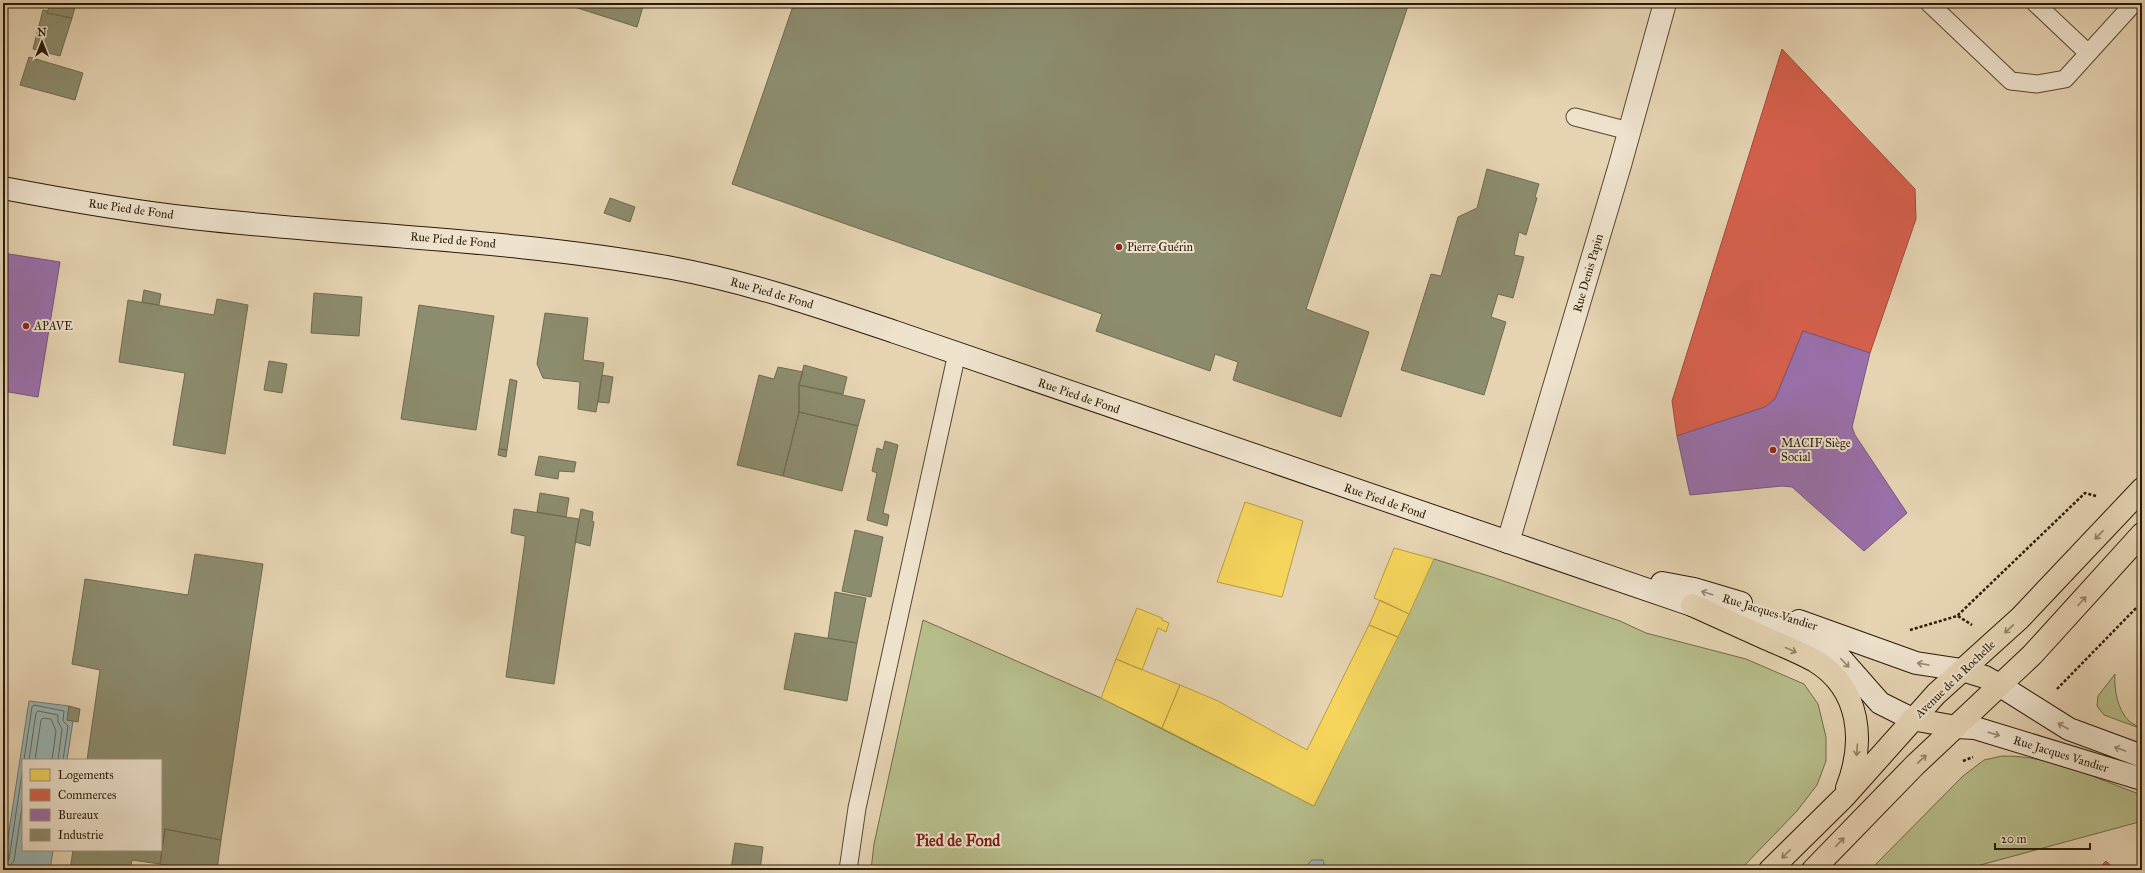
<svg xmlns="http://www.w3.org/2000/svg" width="2145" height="873" font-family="'IM FELL Great Primer',serif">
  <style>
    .green { fill: #b6bc8a; stroke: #706b48 }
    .water { fill: #99b6b6; stroke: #6d786f }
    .homes { fill: #f6d55c; stroke: #b99d42 }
    .shops { fill: #d6604d; stroke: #a24b37 }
    .offices { fill: #9970ab; stroke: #785679 }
    .industry { fill: #8c8c6e; stroke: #6f6a4e }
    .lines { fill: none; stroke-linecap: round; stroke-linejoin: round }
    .shore { stroke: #62685e; stroke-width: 1 }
    .lane-casing { stroke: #594830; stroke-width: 19 }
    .street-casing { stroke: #594830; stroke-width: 24 }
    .secondary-casing { stroke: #2a1a05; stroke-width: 24 }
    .primary-casing { stroke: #2a1a05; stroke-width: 24 }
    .path { stroke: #2a1a05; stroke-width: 2.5; stroke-dasharray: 3 2; stroke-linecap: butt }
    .lane { stroke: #eee2cd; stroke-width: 17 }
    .street { stroke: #eee2cd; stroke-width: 22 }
    .secondary { stroke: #eee2cd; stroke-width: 22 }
    .primary { stroke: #e5d3b2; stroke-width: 22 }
    .oneway { stroke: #918064 }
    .oneway2 { stroke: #968873 }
    .poi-dot { fill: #8f2418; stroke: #eee2cd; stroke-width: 1.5 }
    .labels { text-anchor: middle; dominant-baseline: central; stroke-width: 4; stroke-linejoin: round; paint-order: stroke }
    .street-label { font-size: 12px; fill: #2a1a05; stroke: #eee2cd }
    .poi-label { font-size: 12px; fill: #2a1a05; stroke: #eee2cd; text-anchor: start }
    .district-label { font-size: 16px; font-weight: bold; fill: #7a1f14; stroke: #eee2cd }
  </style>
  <rect width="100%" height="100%" fill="#e5d3b2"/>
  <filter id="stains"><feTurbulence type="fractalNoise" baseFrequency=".005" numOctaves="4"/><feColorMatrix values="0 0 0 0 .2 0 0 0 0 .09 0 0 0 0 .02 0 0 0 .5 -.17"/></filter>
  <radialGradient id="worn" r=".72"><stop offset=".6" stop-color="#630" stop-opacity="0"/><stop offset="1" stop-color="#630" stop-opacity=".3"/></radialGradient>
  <path class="green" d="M1434 559 1492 577 1620 621 1646 633 1746 659 1804 684 1818 704 1826 737V761L1817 785 1797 811 1740 870H871L874 844 923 620 1101 698 1314 806Z
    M2115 674C2114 689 2117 709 2129 721 2132 724 2139 726 2142 729L2104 715 2097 706 2098 696Z
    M2002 756C2050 755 2097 779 2142 795V831L2139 822 1962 870H1870L1963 776 1984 760Z"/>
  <path class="water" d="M29 701 69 706 67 720 73 721 67 760H23V850H53L50 870H3Z
    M1312 860H1323L1326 870H1302Z"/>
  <path class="homes" d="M1245 502 1303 521 1282 597 1217 582Z
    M1394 548 1434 559 1409 614 1374 598Z
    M1380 600 1409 614 1398 637 1369 625Z
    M1137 608 1162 618V620L1169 623 1166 632 1158 628 1142 670 1116 659Z
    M1369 625 1398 637 1314 806 1162 728 1180 685 1218 701 1307 750Z
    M1116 659 1180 685 1162 728 1101 698Z"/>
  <path class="shops" d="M1782 49 1915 189 1916 219 1870 353 1803 331 1775 399 1765 407 1677 436 1672 401Z
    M2106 861 2116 870H2097Z"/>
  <path class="offices" d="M3 253 60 262 38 397 3 391Z
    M1803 331 1870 353 1852 427 1855 435 1907 513 1864 551 1792 487 1782 486 1690 495 1677 436 1765 407 1775 399Z"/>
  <path class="industry" d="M50 3H76L72 18 47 13Z
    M562 3H644L637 27Z
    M794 3H1409L1306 309 1369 332 1341 417 1233 380 1238 362 1215 354 1210 371 1096 331 1102 314 732 184Z
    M43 10 48 11 47 13 72 18 60 56 33 49Z
    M29 57 83 73 75 100 20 85Z
    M1487 169 1539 184 1535 197 1537 198 1526 235 1519 232 1514 255 1524 257 1513 298 1498 294 1491 317 1506 322 1484 395 1401 370 1431 274 1441 276 1458 217 1477 208Z
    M610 198 635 207 630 222 604 213Z
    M144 290 161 294 159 305 142 302Z
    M314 293 362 297 359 336 311 333Z
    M217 299 248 305 225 454 173 445 185 373 119 362 128 300 214 315Z
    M419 305 494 316 476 430 401 419Z
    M545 313 588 318 583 360 604 363 596 412 578 409 580 382 543 378 537 364Z
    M269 361 287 364 282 393 264 390Z
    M804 365 847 377 843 394 799 385Z
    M778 367 803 372 799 385V412L783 476 737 465 759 375 774 379Z
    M602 375 613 377 609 403 598 402Z
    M510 379 517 381 507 450 499 449Z
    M799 385 865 400 858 426 799 412Z
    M799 412 858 426 842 491 783 476Z
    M885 441 898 445 883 513 889 515 887 526 867 520 877 473 872 471 877 448 883 450Z
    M499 449 507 450 506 457 498 455Z
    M539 456 576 462 574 472 559 471 558 479 535 475Z
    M540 493 569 498 566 517 537 512Z
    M514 509 579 519 554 684 506 677 525 540V536L511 533Z
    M581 509 593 512 592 521 594 522 590 546 575 542Z
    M855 530 883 537 871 597 842 591Z
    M195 554 263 564 221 840 165 829 160 864 132 860 130 870H70L73 850H161V760H87L100 670 72 664 85 579 188 595Z
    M835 592 866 598 857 643 828 638Z
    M795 633 857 643 847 701 784 689Z
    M69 706 80 709 78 722 67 720Z
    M165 829 221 840 217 870H195L160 864Z
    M735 843 763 847 760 870 731 869Z"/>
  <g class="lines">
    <path class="shore" d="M24 760 32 707 34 705 64 711 63 721 68 726 63 760
      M29 760 36 713 38 711 58 715V722L62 729 58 760
      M35 760 41 720 43 718 51 719 56 731 52 760
      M3 863 9 859 23 767
      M3 868 9 866 14 861 23 800"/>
    <g class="lane-casing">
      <path id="lane" d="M1929 3 2011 81 2037 84 2065 79 2134 3
        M2035 3 2088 53
        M1575 117 1629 131
        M848 870 857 808 957 353"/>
    </g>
    <g class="street-casing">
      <path id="street" d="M1508 542 1620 165 1665 3"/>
    </g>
    <g class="secondary-casing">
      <path id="secondary" d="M3 188C66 200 128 211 192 218 352 236 513 239 672 268 748 282 821 307 895 332L1692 605 1778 628 1818 643 1836 653 1880 703 1912 719
        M1662 583 1694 589 1741 603
        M1799 621 1916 663 1962 670
        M1999 685 2069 729 2142 756
        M1956 727 1975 728 2142 779"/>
    </g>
    <g class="primary-casing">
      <path id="primary" d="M1692 605C1716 616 1741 627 1765 638 1781 645 1799 652 1815 661 1861 689 1865 742 1847 788
        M1962 670 1985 677 1999 685
        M1912 719 1956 727
        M1770 870 1844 797 1936 694 2020 618 2142 489
        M1813 870 1915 765 2032 655 2142 534"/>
    </g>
    <path class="path" d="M1958 616 1972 625
      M1910 630 1957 616 2085 493 2096 496
      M2057 689 2142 602
      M1963 761 1973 757"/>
    <use href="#lane" class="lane"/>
    <use href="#street" class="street"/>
    <use href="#secondary" class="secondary"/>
    <use href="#primary" class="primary"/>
  </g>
  <defs><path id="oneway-shaft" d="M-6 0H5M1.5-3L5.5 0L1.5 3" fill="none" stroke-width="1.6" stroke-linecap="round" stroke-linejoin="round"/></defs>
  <g class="oneway">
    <use href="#oneway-shaft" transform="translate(2099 535) rotate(133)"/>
    <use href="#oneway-shaft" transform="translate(2082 601) rotate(-48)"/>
    <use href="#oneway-shaft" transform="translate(2009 629) rotate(137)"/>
    <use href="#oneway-shaft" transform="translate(1791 650) rotate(25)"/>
    <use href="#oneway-shaft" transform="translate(1857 750) rotate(94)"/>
    <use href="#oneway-shaft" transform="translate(1922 759) rotate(-43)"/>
    <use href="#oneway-shaft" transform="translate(1840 842) rotate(-46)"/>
    <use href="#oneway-shaft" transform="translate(1786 854) rotate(135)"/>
  </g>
  <g class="oneway2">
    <use href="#oneway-shaft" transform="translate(1707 593) rotate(-163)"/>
    <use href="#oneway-shaft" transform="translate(1845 663) rotate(46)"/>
    <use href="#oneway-shaft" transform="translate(1923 664) rotate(-170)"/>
    <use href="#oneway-shaft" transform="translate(2063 726) rotate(-150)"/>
    <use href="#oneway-shaft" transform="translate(1994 734) rotate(16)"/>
    <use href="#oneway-shaft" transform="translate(2120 749) rotate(-161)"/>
  </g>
  <g class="poi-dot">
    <circle cx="1119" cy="247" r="4"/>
    <circle cx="26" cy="326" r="4"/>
    <circle cx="1773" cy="450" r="4"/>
  </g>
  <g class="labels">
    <g class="street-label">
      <text transform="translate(131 209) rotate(8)">Rue Pied de Fond</text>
      <text transform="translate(453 240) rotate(5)">Rue Pied de Fond</text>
      <text transform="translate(1588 273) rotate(-74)">Rue Denis Papin</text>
      <text transform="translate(772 293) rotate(16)">Rue Pied de Fond</text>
      <text transform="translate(1079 396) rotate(19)">Rue Pied de Fond</text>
      <text transform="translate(1385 501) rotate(19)">Rue Pied de Fond</text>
      <text transform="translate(1770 612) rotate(17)">Rue Jacques Vandier</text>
      <text transform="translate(1955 679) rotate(-44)">Avenue de la Rochelle</text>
      <text transform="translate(2061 754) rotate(17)">Rue Jacques Vandier</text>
    </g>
    <g class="poi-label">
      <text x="1127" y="247">Pierre Guérin</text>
      <text x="34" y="326">APAVE</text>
      <text x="1781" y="443">MACIF Siège<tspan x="1781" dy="14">Social</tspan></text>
    </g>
    <g class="district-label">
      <text x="958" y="840">Pied de Fond</text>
    </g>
  </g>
  <rect width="2145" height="873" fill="none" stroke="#e5d3b2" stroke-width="16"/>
  <rect x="4" y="4" width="2137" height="865" fill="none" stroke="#2a1a05" stroke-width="2"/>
  <rect x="8" y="8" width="2129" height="857" fill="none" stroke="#2a1a05"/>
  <rect x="22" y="759" width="140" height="92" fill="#eee2cd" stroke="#a0927d"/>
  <rect x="30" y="769" width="20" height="12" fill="#f6d55c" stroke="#a0927d"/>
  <text x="58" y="779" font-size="12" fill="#2a1a05">Logements</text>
  <rect x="30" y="789" width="20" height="12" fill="#d6604d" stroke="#a0927d"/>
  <text x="58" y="799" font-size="12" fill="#2a1a05">Commerces</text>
  <rect x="30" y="809" width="20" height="12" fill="#9970ab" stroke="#a0927d"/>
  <text x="58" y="819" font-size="12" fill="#2a1a05">Bureaux</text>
  <rect x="30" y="829" width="20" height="12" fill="#8c8c6e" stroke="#a0927d"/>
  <text x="58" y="839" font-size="12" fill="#2a1a05">Industrie</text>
  <g transform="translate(42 42)" stroke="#eee2cd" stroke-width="3" paint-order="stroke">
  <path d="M0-3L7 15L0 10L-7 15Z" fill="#2a1a05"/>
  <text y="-6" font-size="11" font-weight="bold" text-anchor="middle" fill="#2a1a05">N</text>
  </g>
  <path d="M1995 843v6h95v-6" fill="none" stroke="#2a1a05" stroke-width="2"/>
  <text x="2001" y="843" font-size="12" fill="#2a1a05" stroke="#eee2cd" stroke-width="3" paint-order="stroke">20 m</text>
  <rect width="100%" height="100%" filter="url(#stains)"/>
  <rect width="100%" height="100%" fill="url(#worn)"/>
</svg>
